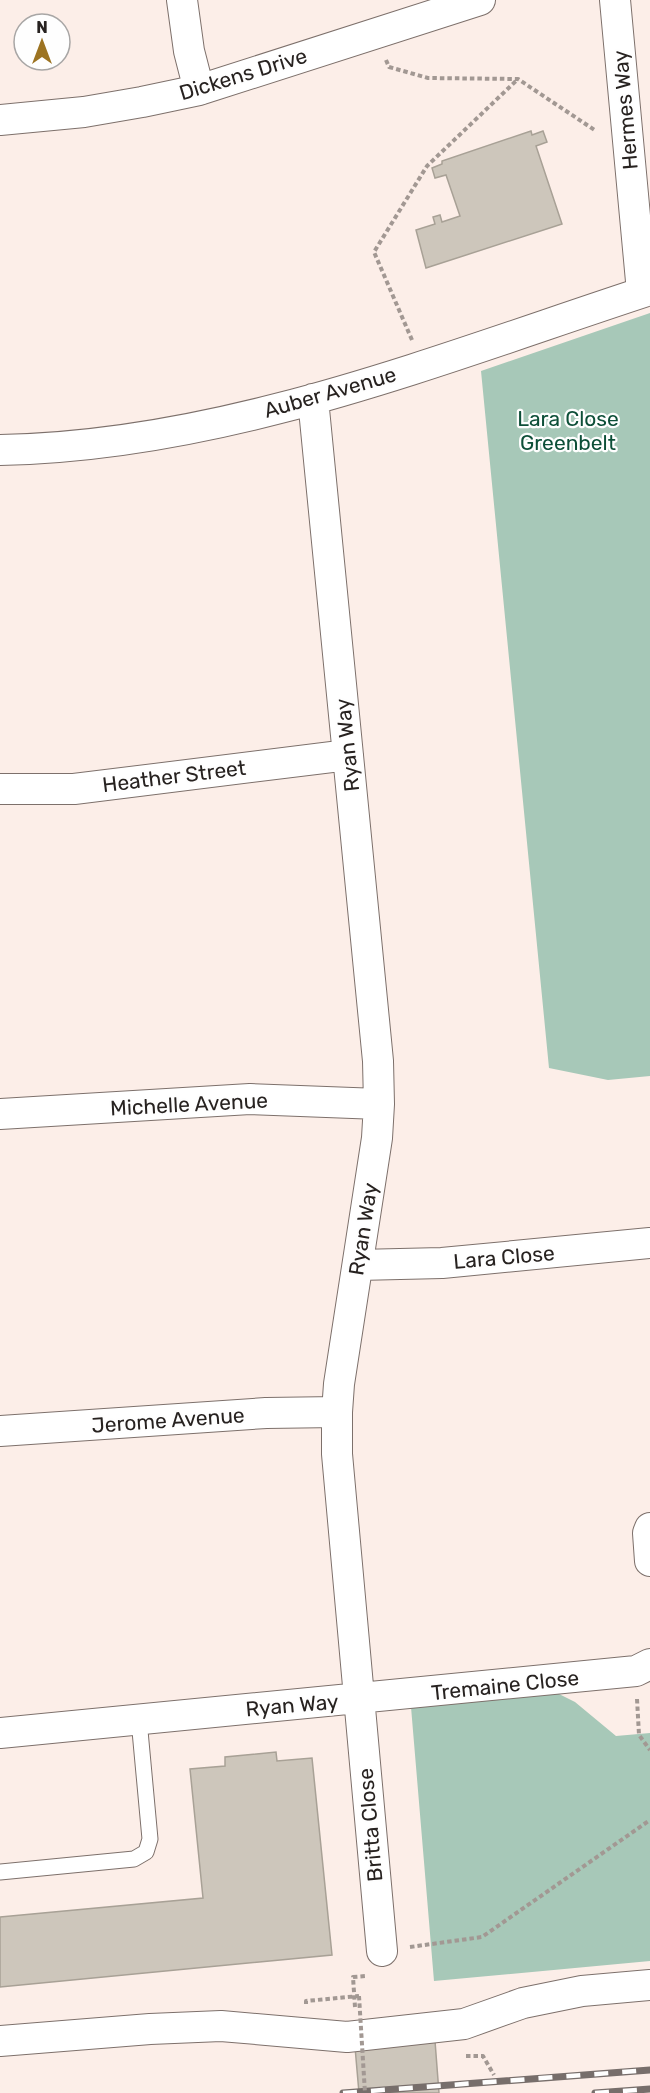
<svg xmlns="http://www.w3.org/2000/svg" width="650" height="2093" font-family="Rubik,sans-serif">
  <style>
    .green { fill: #a7c8b8 }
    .building { fill: #cdc6bb; stroke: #a8a196; stroke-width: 1.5 }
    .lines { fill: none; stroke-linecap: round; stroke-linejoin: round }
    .lane-casing { stroke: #7d706b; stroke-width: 17 }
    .street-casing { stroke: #7d706b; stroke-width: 32 }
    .path { stroke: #a29893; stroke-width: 4; stroke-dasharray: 4.5 3; stroke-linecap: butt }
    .lane { stroke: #fff; stroke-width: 15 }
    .street { stroke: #fff; stroke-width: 30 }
    .rail-casing { stroke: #776e6b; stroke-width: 7 }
    .rail { stroke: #fefefe; stroke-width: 4.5; stroke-dasharray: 14; stroke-linecap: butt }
    .path-bridge { stroke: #a29893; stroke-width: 4; stroke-dasharray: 4.5 3; stroke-linecap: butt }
    .labels { text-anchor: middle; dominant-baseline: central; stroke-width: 4.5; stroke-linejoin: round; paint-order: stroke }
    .street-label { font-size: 21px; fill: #272220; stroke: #fefefe }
    .park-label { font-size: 21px; fill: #0d4f38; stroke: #fefefe }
  </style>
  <rect width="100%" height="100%" fill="#fceee8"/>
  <path class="green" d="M650 313V1076L608 1080 549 1068 481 371Z
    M555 1692 575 1702 616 1736 650 1733V1961L434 1981 411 1707Z"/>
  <path class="building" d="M531 131 532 135 543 131 547 142 536 146 562 224 426 268 416 230 435 224 433 217 440 215 442 222 460 216 446 175 435 178 432 168 442 164V161Z
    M276 1752 277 1761 312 1758 332 1955 0 1987V1917L203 1898 190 1769 225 1766V1757Z
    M435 2041 439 2093H359L355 2047Z"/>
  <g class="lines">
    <g class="lane-casing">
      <path id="lane" d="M0 1872 134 1859 146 1852 150 1839 139 1720"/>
    </g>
    <g class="street-casing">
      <path id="street" d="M182 0 189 51 199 90
        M615 0 642 292
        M0 120 84 112 142 102 199 90 480 0
        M313 399 378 1061 379 1104 377 1138 339 1384 337 1412V1454L382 1951
        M0 450C225 446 439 359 650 290
        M0 789H74L348 755
        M0 1114 250 1099 379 1104
        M358 1265 442 1263 650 1243
        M0 1431 266 1413 337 1412
        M650 1528 648 1533 650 1561
        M0 1733 636 1671 650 1664
        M0 2041 150 2029 221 2026 347 2037 464 2024 523 2003 582 1991 650 1985"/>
    </g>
    <path class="path" d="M386 60 389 67 428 78 518 79 596 131
      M412 340 374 252 427 166 518 79
      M637 1699 639 1735 650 1750
      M410 1947 482 1937 650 1820
      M306 2004V2001L359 1996
      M355 2007 353 1977 366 1976
      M466 2056H483L494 2075"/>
    <use href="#lane" class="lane"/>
    <use href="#street" class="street"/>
    <g class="rail-casing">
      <path id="rail" d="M343 2093 650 2070
        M595 2093 650 2089"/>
    </g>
    <use href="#rail" class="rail"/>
    <path class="path-bridge" d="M359 1996 365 2093"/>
  </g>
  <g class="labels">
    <g class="street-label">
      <text transform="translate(243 74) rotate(-17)">Dickens Drive</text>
      <text transform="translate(625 110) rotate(-95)">Hermes Way</text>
      <text transform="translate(330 392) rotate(-16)">Auber Avenue</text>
      <text transform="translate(347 745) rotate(-96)">Ryan Way</text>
      <text transform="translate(174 776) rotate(-7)">Heather Street</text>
      <text transform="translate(189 1104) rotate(-3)">Michelle Avenue</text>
      <text transform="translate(363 1229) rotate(-81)">Ryan Way</text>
      <text transform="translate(504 1257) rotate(-5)">Lara Close</text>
      <text transform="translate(168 1420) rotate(-4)">Jerome Avenue</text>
      <text transform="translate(505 1685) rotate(-6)">Tremaine Close</text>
      <text transform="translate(292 1705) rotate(-5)">Ryan Way</text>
      <text transform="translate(370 1825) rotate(-95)">Britta Close</text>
    </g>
    <g class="park-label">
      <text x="568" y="418">Lara Close<tspan x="568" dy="24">Greenbelt</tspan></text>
    </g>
  </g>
  <g transform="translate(42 42)"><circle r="28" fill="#fefefe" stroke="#a8a6a5" stroke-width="1.5"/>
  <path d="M0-4.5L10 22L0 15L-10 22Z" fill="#9c7321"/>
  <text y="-9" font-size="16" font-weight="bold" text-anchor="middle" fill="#272220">N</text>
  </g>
</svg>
